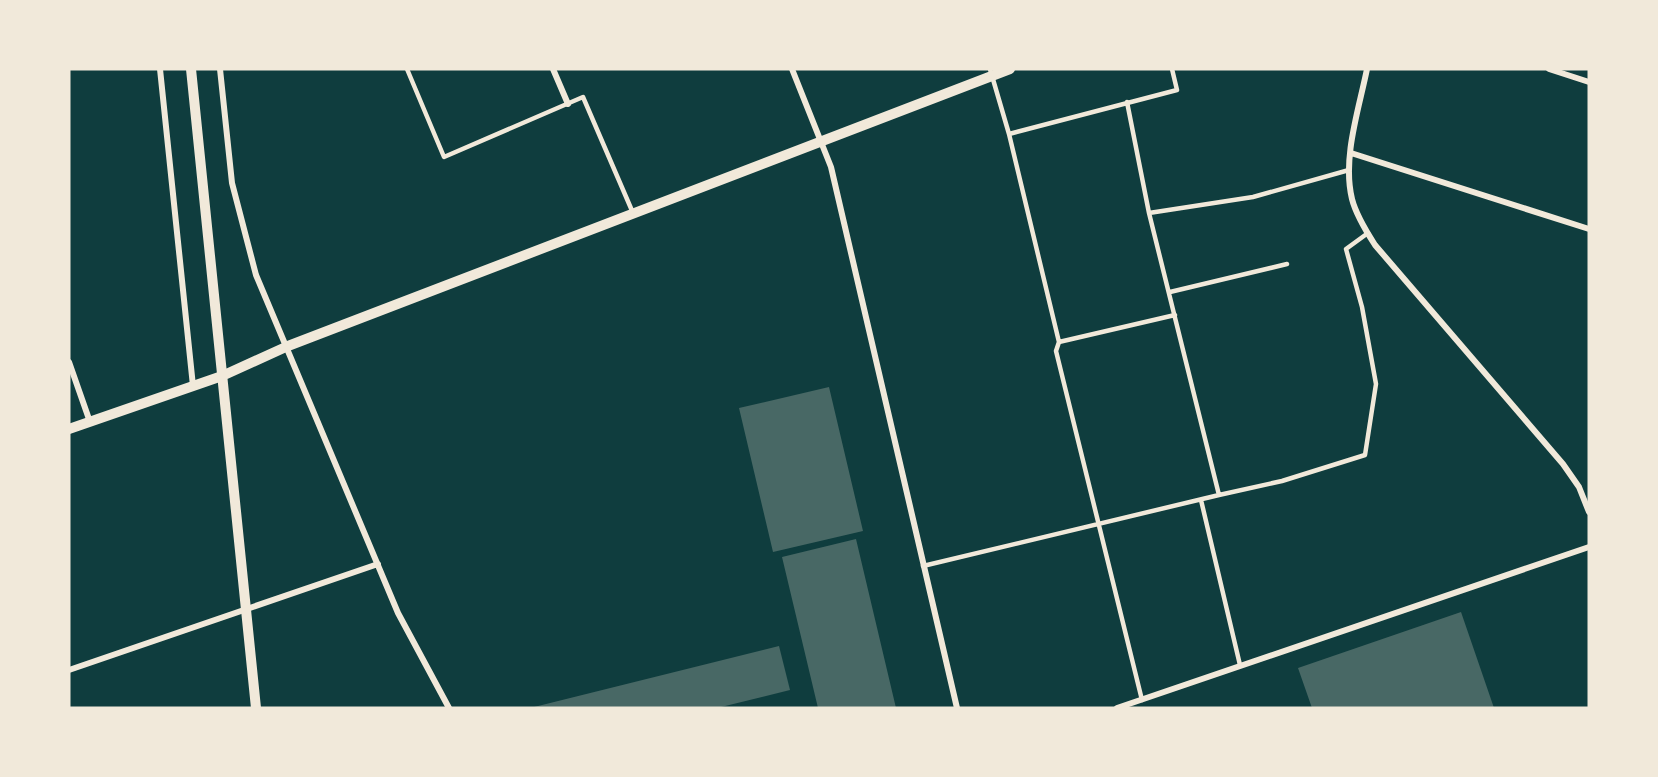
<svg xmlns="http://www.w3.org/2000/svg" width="1658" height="777" font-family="Cabin,sans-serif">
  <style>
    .building { fill: #486865 }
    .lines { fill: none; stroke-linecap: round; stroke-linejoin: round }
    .service { stroke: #f1e9da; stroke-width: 4.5 }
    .minor { stroke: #f1e9da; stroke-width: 6 }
    .tertiary { stroke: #f1e9da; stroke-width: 10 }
  </style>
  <rect width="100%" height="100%" fill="#0f3d3e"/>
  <path class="building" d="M829 387 863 531 773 552 739 408Z
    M856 539 896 708H818L782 557Z
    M1461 612 1494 708H1312L1298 668Z
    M779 646 790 690 717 708H530Z"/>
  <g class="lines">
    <path class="service" d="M407 69 444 157 583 97 633 213
      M990 69 1009 134 1059 342 1056 351 1142 700
      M1009 134 1177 90 1172 69
      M1149 213 1253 197 1349 170
      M1170 292 1287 264
      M1059 342 1175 315
      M1219 495 1282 481 1365 455 1376 384 1362 307 1346 249 1368 233
      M1201 500 1240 665
      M923 566 1219 495 1149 213 1127 102"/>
    <path class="minor" d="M160 69 193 386
      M220 69 232 183 256 275 398 613 449 708
      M553 69 568 104
      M792 69 831 167 957 708
      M1367 69C1359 109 1342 158 1352 199 1356 215 1366 231 1375 245L1563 464 1579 487 1589 512
      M1549 69 1589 82
      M1351 153 1589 229
      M69 362 90 422
      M69 670 378 564
      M1117 708 1589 547"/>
    <path class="tertiary" d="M191 69 256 708
      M69 429 222 376 288 346 1010 69"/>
  </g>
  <rect width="1658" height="777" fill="none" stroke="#f1e9da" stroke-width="141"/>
</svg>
